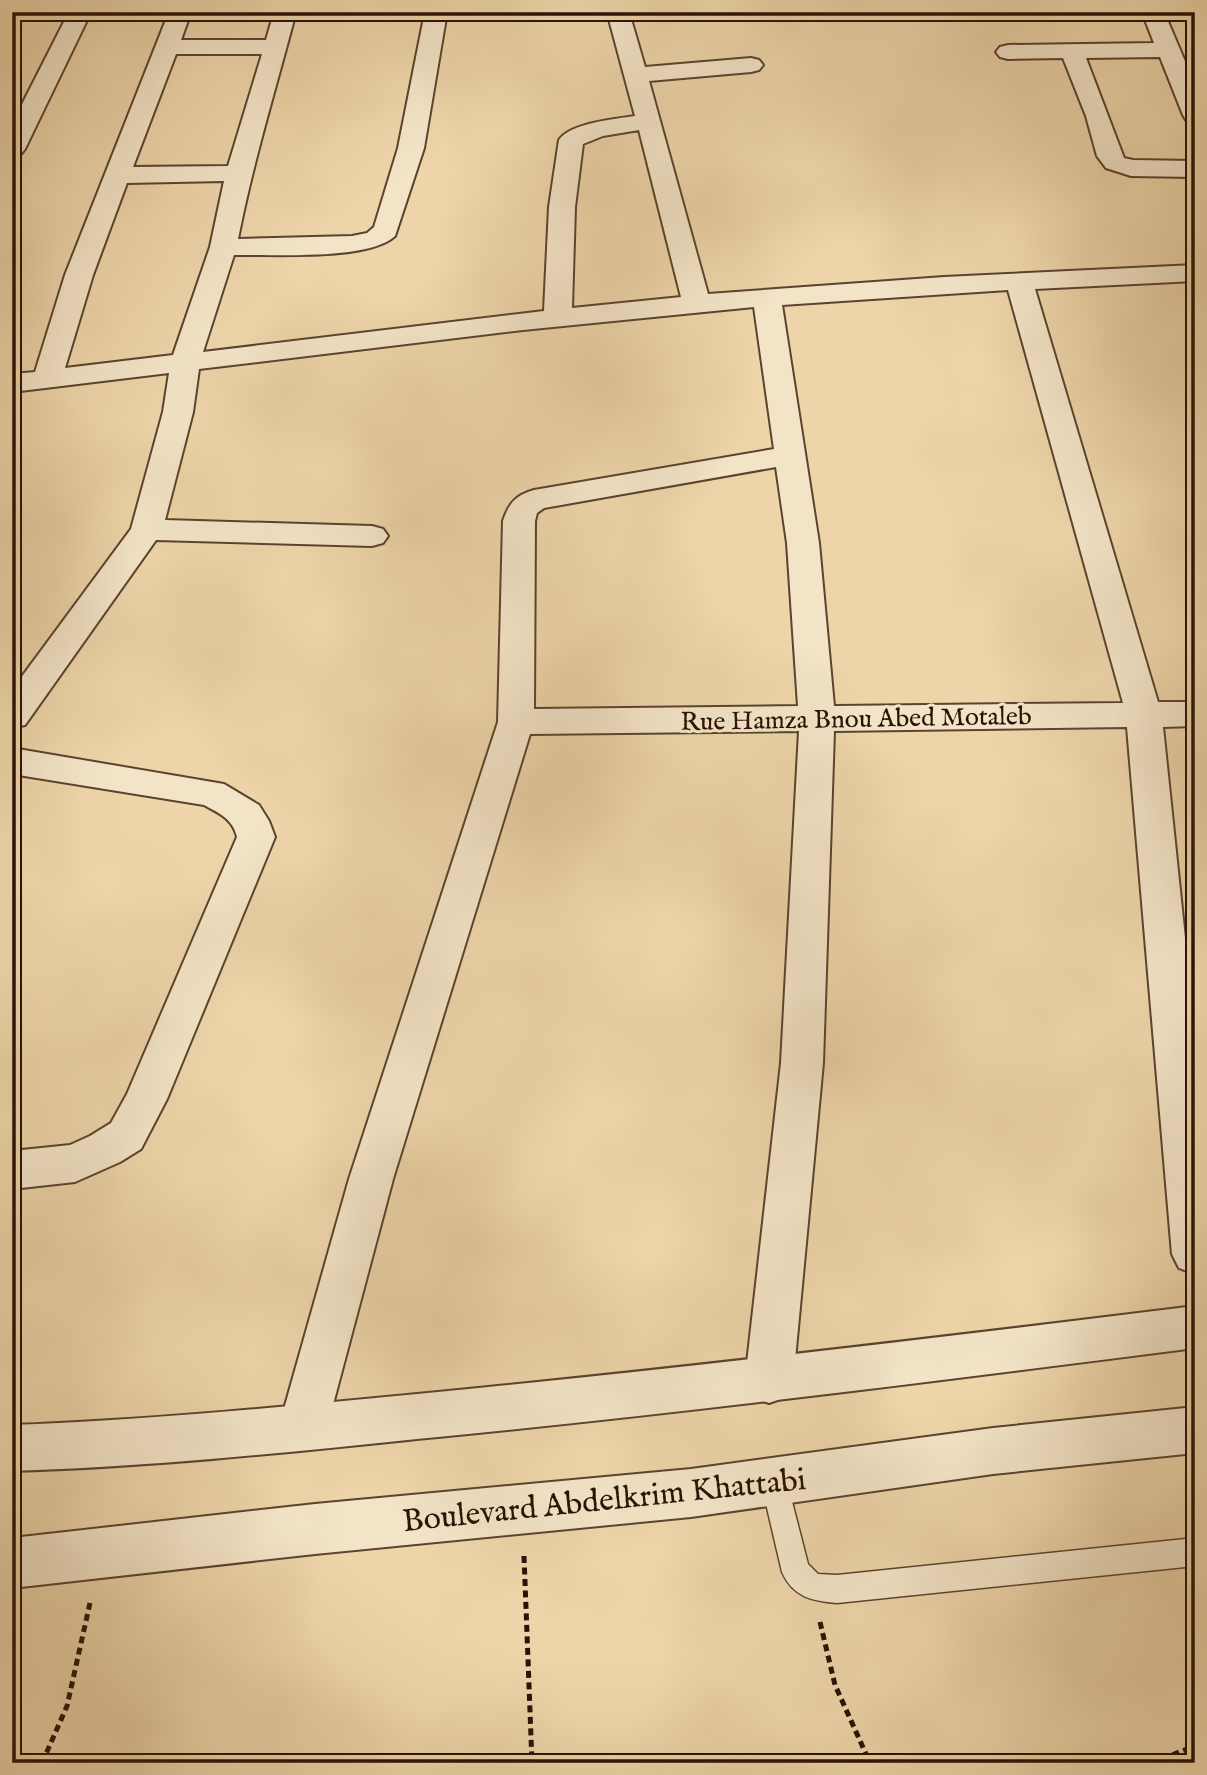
<svg xmlns="http://www.w3.org/2000/svg" width="1207" height="1775" font-family="'IM FELL English',serif">
<rect width="100%" height="100%" fill="#edd5a9"/>
<filter id="stains"><feTurbulence type="fractalNoise" baseFrequency=".00286" numOctaves="4"/><feColorMatrix values="0 0 0 0 .2 0 0 0 0 .09 0 0 0 0 .02 0 0 0 .5 -.17"/></filter>
<radialGradient id="worn" r=".72"><stop offset=".6" stop-color="#630" stop-opacity="0"/><stop offset="1" stop-color="#630" stop-opacity=".3"/></radialGradient>
<g fill="none" stroke-linecap="round" stroke-linejoin="round">
<defs>
<path id="service" d="M774 1469 784 1473 787 1482 808 1564 818 1574 837 1575 1195 1538V1566L837 1603C812 1601 793 1597 782 1572L761 1482 764 1473Z"/>
<g id="minor">
<path d="M69 12H91L25 149 21 154 12 156V124Z"/>
<path d="M169 12H191L181 40H266L274 12H296C276 88 253 162 238 239L352 236 367 233 374 227 398 148 425 12H447L424 148 395 236C368 261 273 254 234 255L203 352 544 311 549 207 559 140C570 123 615 119 635 116L607 12H629L645 67 751 58 759 60 763 65 759 70 751 72 649 81 708 294 944 277 1195 265V281L1035 289 1158 702H1195V726L1163 727 1195 1034V1274L1179 1268 1172 1254 1127 727 834 731 823 1063 793 1381 786 1397 769 1403 752 1397 745 1381 781 1063 799 731 530 734 393 1179 327 1427 320 1443 303 1450 286 1443 279 1427 349 1179 498 722 503 521C509 503 516 495 534 490L774 449 754 307 523 330 199 369 193 412 165 520 372 526 383 529 388 536 383 543 372 546 156 540 25 725 12 728V690L131 529 163 412 169 373 12 392V374L35 372 65 275ZM176 54H262L228 166 133 167ZM639 130 681 297 572 308 575 207 583 144 603 136ZM224 181 210 247 173 355 65 368 93 275 127 183ZM1008 290 1123 703 834 706 819 543 782 305ZM776 467 787 543 798 706 534 709 535 521 537 513 544 508Z"/>
<path d="M1142 12H1164L1195 85V122L1186 120 1183 115 1160 57 1086 58 1124 158 1133 160 1195 161V177L1131 176 1106 168 1097 156 1086 116 1063 58 1008 59 1000 57 996 52 1000 47 1008 45 1154 43Z"/>
<path d="M12 748 224 784 259 805 269 821 275 837 167 1099 141 1149 120 1162 75 1182 12 1189V1151L70 1145 90 1136 111 1123 127 1094 237 837C233 819 219 813 204 805L12 774Z"/>
</g>
<g id="tertiary">
<path d="M1195 1306V1348C936 1381 677 1414 417 1439 282 1453 148 1467 12 1471V1425C148 1420 282 1407 417 1394 677 1369 936 1338 1195 1306Z"/>
<path d="M1195 1407V1453L993 1474 691 1517 315 1554 12 1588V1538L315 1504 691 1469 993 1428Z"/>
</g>
</defs>
<!-- service casing -->
<use href="#service" stroke="#5b432f" stroke-width="3"/>
<!-- minor casing -->
<use href="#minor" stroke="#5b432f" stroke-width="4"/>
<!-- tertiary casing -->
<use href="#tertiary" stroke="#5b432f" stroke-width="4"/>
<!-- path -->
<g stroke="#2a1206" stroke-width="5" stroke-dasharray="7 4.5" stroke-linecap="butt">
<path d="M524 1556 532 1763"/>
<path d="M820 1622 835 1685 870 1763"/>
<path d="M12 1757 48 1763"/>
<path d="M42 1763 67 1706 90 1603"/>
<path d="M1151 1763 1195 1746"/>
</g>
<!-- service -->
<use href="#service" fill="#f3e4c7" fill-rule="evenodd"/>
<!-- minor -->
<use href="#minor" fill="#f3e4c7" fill-rule="evenodd"/>
<!-- tertiary -->
<use href="#tertiary" fill="#f3e4c7" fill-rule="evenodd"/>
</g>
<g text-anchor="middle" stroke-width="6" stroke-linejoin="round" paint-order="stroke">
<!-- street labels -->
<g font-size="26" fill="#2a1206" stroke="#f3e4c7">
<text transform="translate(856 718) rotate(-1)" y="9">Rue Hamza Bnou Abed Motaleb</text>
</g>
<!-- near-street labels -->
<g font-size="32" fill="#2a1206" stroke="#f3e4c7">
<text transform="translate(604 1499) rotate(-6)" y="11">Boulevard Abdelkrim Khattabi</text>
</g>
</g>
<!-- margin -->
<rect width="1207" height="1775" fill="none" stroke="#edd5a9" stroke-width="42"/>
<rect x="14" y="14" width="1179" height="1747" fill="none" stroke="#2a1206" stroke-width="3.5"/>
<rect x="21" y="21" width="1165" height="1733" fill="none" stroke="#2a1206" stroke-width="2"/>
<rect width="100%" height="100%" filter="url(#stains)"/>
<rect width="100%" height="100%" fill="url(#worn)"/>
</svg>
